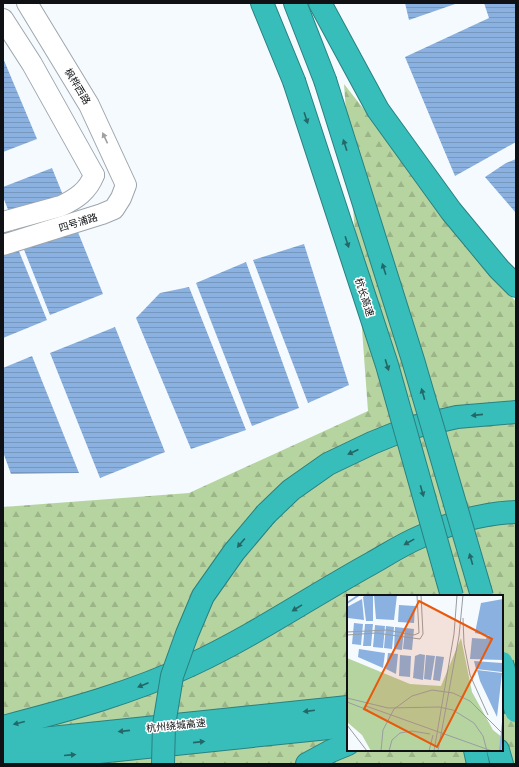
<svg xmlns="http://www.w3.org/2000/svg" width="519" height="767" font-family="Figtree,'Noto Sans SC',sans-serif">
<defs>
<pattern id="forest-firs" width="22" height="20" patternUnits="userSpaceOnUse"><rect width="22" height="20" fill="#b6d49f"/><path d="M5 1l3.5 6h-7zM16 11l3.5 6h-7z" fill="#9bb588"/></pattern>
<pattern id="water-rules" width="6" height="5" patternUnits="userSpaceOnUse"><rect width="6" height="5" fill="#8ab1df"/><path d="M0 2.5h6" fill="none" stroke="#7697be"/></pattern>
</defs>
<rect width="100%" height="100%" fill="#f5faff"/>
<!-- forest -->
<path fill="url(#forest-firs)" fill-rule="evenodd" d="M344 84 516 302V764H3V507L189 493 368 411ZM348 596H502V750H348Z"/>
<!-- water -->
<g fill="url(#water-rules)">
<path d="M405 3H458L409 20Z"/>
<path d="M484 3H516V142L455 176 405 57 489 18Z"/>
<path d="M3 58 37 139 3 152Z"/>
<path d="M516 159V213L485 177 506 163Z"/>
<path d="M52 168 103 294 50 315 3 197V187Z"/>
<path d="M3 212 47 320 3 338Z"/>
<path d="M304 244 349 385 308 403 253 260Z"/>
<path d="M246 262 299 408 252 426 196 283Z"/>
<path d="M189 287 246 430 191 449 136 318 160 293Z"/>
<path d="M115 327 165 452 100 478 50 353Z"/>
<path d="M32 356 79 473 11 474 3 452V368Z"/>
</g>
<g fill="none" stroke-linecap="round" stroke-linejoin="round">
<defs>
<g id="secondary">
<path d="M3 19 32 64 94 175"/>
<path d="M3 222 61 206C76 199 88 191 94 175"/>
<path d="M3 245 102 214 114 209 121 198 126 185 89 105 27 3"/>
</g>
<g id="motorway">
<path d="M262 3 294 81"/>
<path d="M295 3 325 80"/>
<path d="M320 3 378 110 451 211 499 269 516 286"/>
<path d="M266 514 291 490 328 464 372 443 409 428 457 417 516 412"/>
<path d="M3 727C68 710 132 693 193 664 255 635 312 596 372 563 388 554 403 544 420 537 450 523 483 513 516 512"/>
<path d="M3 743 348 707"/>
<path d="M475 750 478 764"/>
<path d="M498 750 502 764"/>
<path d="M3 762 348 726"/>
<path d="M307 764 331 751 348 744"/>
</g>
</defs>
<!-- secondary casing -->
<use href="#secondary" stroke="#9ea6ad" stroke-width="22"/>
<!-- motorway casing -->
<use href="#motorway" stroke="#298180" stroke-width="24"/>
<!-- secondary -->
<use href="#secondary" stroke="#fff" stroke-width="20"/>
<!-- motorway -->
<use href="#motorway" stroke="#37beba" stroke-width="22"/>
<defs>
<g id="motorway-bridge">
<path d="M325 80 413 360 482 596"/>
<path d="M294 81 387 365 452 596"/>
<path d="M502 663 516 711"/>
<path d="M163 764 164 725 172 676 187 634 203 596 234 552 266 514"/>
</g>
</defs>
<!-- motorway-bridge casing -->
<use href="#motorway-bridge" stroke="#298180" stroke-width="24" stroke-linecap="butt"/>
<!-- motorway-bridge -->
<use href="#motorway-bridge" stroke="#37beba" stroke-width="22"/>
</g>
<!-- one-way arrows -->
<defs><path id="oneway-solid" d="M-6-.8H1V-3.2L6.5 0L1 3.2V.8H-6Z"/></defs>
<g fill="#236867">
<use href="#oneway-solid" transform="translate(306 118) rotate(72)"/>
<use href="#oneway-solid" transform="translate(345 145) rotate(-108)"/>
<use href="#oneway-solid" transform="translate(347 242) rotate(72)"/>
<use href="#oneway-solid" transform="translate(384 269) rotate(-108)"/>
<use href="#oneway-solid" transform="translate(387 365) rotate(73)"/>
<use href="#oneway-solid" transform="translate(423 394) rotate(-106)"/>
<use href="#oneway-solid" transform="translate(477 415) rotate(174)"/>
<use href="#oneway-solid" transform="translate(353 452) rotate(155)"/>
<use href="#oneway-solid" transform="translate(422 491) rotate(74)"/>
<use href="#oneway-solid" transform="translate(409 542) rotate(151)"/>
<use href="#oneway-solid" transform="translate(241 543) rotate(130)"/>
<use href="#oneway-solid" transform="translate(471 559) rotate(-106)"/>
<use href="#oneway-solid" transform="translate(297 608) rotate(148)"/>
<use href="#oneway-solid" transform="translate(143 685) rotate(157)"/>
<use href="#oneway-solid" transform="translate(309 711) rotate(173)"/>
<use href="#oneway-solid" transform="translate(19 723) rotate(166)"/>
<use href="#oneway-solid" transform="translate(124 731) rotate(174)"/>
<use href="#oneway-solid" transform="translate(199 742) rotate(-6)"/>
<use href="#oneway-solid" transform="translate(70 755) rotate(-5)"/>
</g>
<use fill="#9fa0a1" href="#oneway-solid" transform="translate(105 138) rotate(-115)"/>
<g text-anchor="middle" stroke-width="3" stroke-linejoin="round" paint-order="stroke">
<!-- street labels -->
<g font-size="10" fill="#0f1114" stroke="#fff">
<text transform="translate(78 86) rotate(59)" y="4">枫桦西路</text>
<text transform="translate(78 222) rotate(-17)" y="4">四号浦路</text>
<text transform="translate(365 297) rotate(72)" y="4">杭长高速</text>
<text transform="translate(176 725) rotate(-6)" y="4">杭州绕城高速</text>
</g>
</g>
<!-- overview -->
<g transform="translate(347 595)">
<rect width="156" height="156" fill="#f5faff"/>
<path d="M114 43 125 97 146 135 156 143V156H24L15 140 0 127V63L63 89 94 91Z" fill="#b6d49f"/>
<path d="M19 0H26V26H19L16 2ZM27 0H50L47 25 29 24ZM15 4 17 25 1 23 0 12ZM156 4V65L123 64 125 43 139 44 140 41H143L128 38 134 8ZM52 10 68 11 67 28 51 27ZM7 28 16 29 14 50 5 49ZM18 29H26L24 51H16ZM28 30 38 31 36 53 26 52ZM39 31 47 32 45 54 37 53ZM48 32 57 33 55 55 47 54ZM58 33 67 34 65 55 56 54ZM12 54 38 58 36 73 11 62ZM41 58 51 59 49 79 39 74ZM73 59 78 60 76 85 66 83 68 61ZM53 60 64 61 63 82 52 81ZM79 60 88 61 84 85 77 84ZM89 61 97 62 93 86 86 85ZM127 66 155 68V77L129 74ZM130 75 155 78 150 122 133 86Z" fill="#8ab1df"/>
<path fill="none" stroke="#8ab1df" stroke-width="2" d="M0 8 12 0M153 156 156 127"/>
<path fill="none" stroke="#999da1" stroke-width="1" d="M70 0 72 38M74 0 76 39M116 23 117 49 123 80 141 120M0 37 40 35 67 40 72 38M0 40 29 38 73 44 76 39M0 103 41 113 92 112 106 115 127 128 136 141 140 156M0 107 21 115M19 111 145 156M0 130 20 156M34 156 36 135 47 114 65 101 85 95 106 98 123 106 156 139M42 156 45 145 53 138 65 136 83 139M82 156 86 140M87 156 107 39 110 0M91 156 112 41 116 0"/>
<path fill="#e8590c" fill-opacity="0.15" stroke="#e8590c" stroke-width="2" d="M72 6 145 44 90 152 17 114Z"/>
<rect width="156" height="156" fill="none" stroke="#0f1114" stroke-width="2"/>
</g>
<!-- border -->
<rect width="519" height="767" fill="none" stroke="#0f1114" stroke-width="8"/>
</svg>
